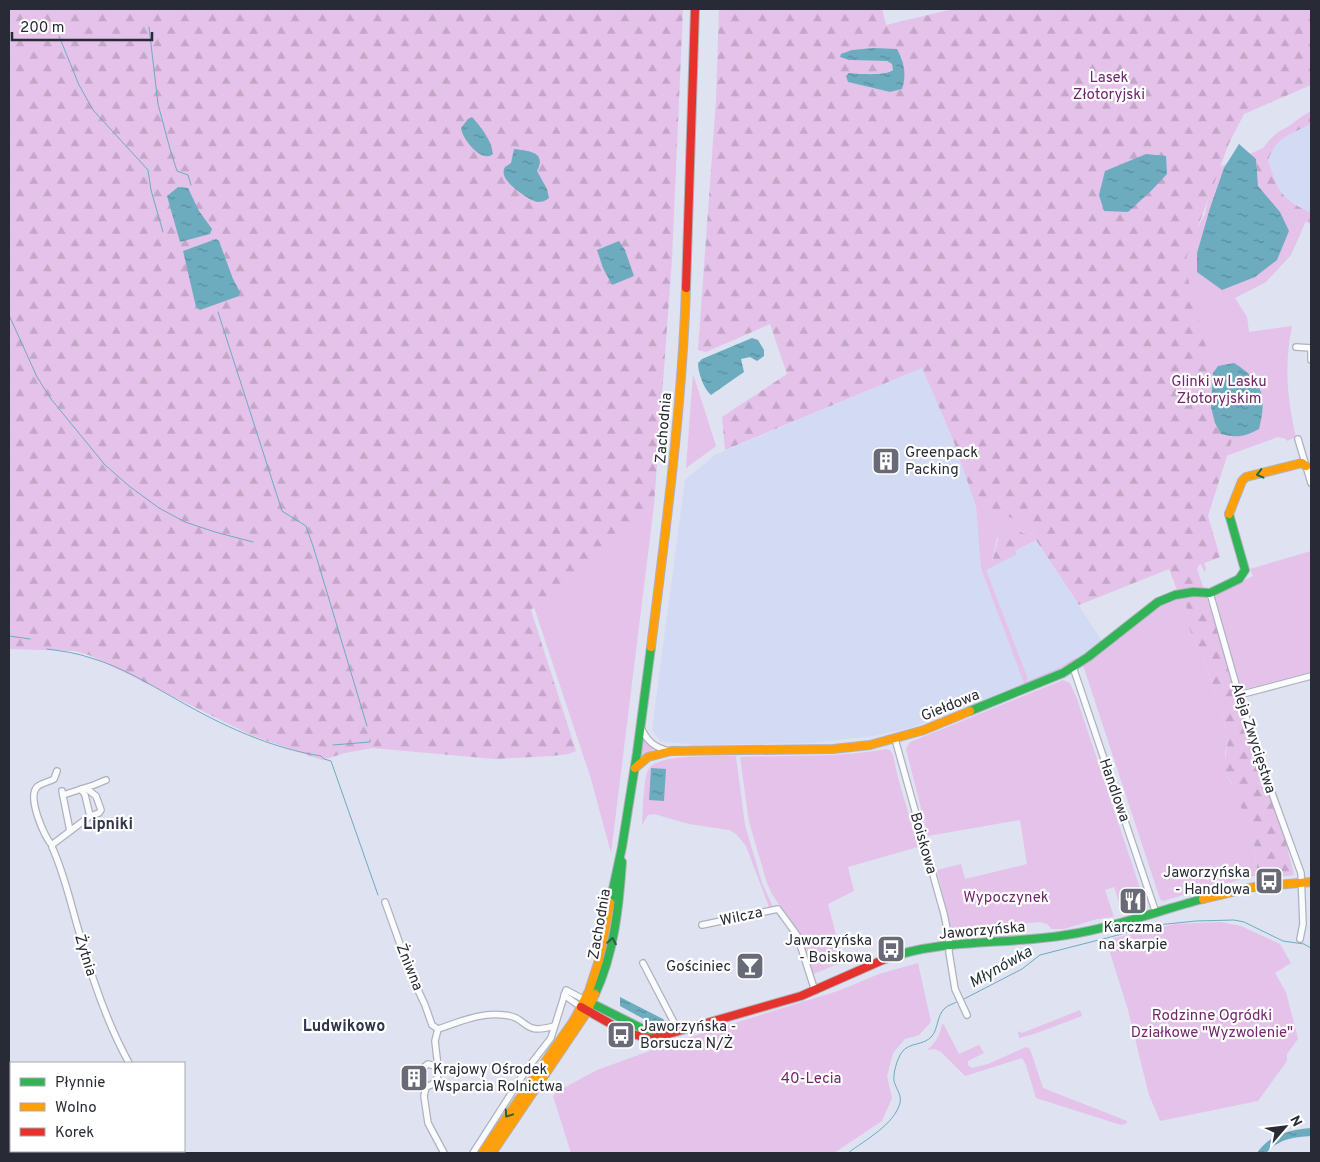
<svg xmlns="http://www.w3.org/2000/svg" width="1320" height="1162" font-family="Overpass,sans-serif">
<defs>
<pattern id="forest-firs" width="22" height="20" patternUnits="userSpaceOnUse" patternTransform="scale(1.25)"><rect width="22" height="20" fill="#e5c2e9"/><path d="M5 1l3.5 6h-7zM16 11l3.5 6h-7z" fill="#c4a7c8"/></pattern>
<pattern id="water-ripples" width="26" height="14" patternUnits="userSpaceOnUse" patternTransform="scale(1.25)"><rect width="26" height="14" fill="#6dacbf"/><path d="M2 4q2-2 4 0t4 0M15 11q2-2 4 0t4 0" fill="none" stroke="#5a8c9c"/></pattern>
</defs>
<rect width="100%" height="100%" fill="#dee2f1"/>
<!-- built -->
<g fill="#d3daf4">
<path d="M1311 124V213L1286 199 1277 188 1268 160 1273 148 1280 139Z"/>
<path d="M922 368 952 437 976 505 982 570V568L1036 540 1102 641 1068 664 1046 675 910 728 874 736 809 743 696 745 660 741 652 730 685 480 715 455Z"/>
</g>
<!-- green -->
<g fill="#e5c2e9">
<path d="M1268 146 1261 176 1273 196 1309 214 1291 255 1266 282 1235 298 1247 317 1249 332 1292 326C1284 364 1287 400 1296 437L1287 441 1286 439 1278 437 1223 457 1196 537 1206 569 1204 572 1190 534 1137 278 1194 234 1205 214 1209 195 1203 174Z"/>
<path d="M693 374 716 446 686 468Z"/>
<path d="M654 505 611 853 591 779 534 607Z"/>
<path d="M976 505 1005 515 1035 530 1034 534C1028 536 1022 532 1017 528L997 538 992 562 1015 551 1017 554 986 570 1028 679 1025 681H1028L1058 668 1073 659 1079 658 1056 670 1015 688 1024 683 981 568Z"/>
<path d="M1311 551V672L1241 690 1215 596 1222 590 1253 576 1250 569Z"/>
<path d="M1183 597 1189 615V628L1202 656 1220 705 1228 738 1225 754 1229 780 1235 789 1253 842 1258 875 1197 891 1163 901 1160 899 1083 665 1163 603 1174 598Z"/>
<path d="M1063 680 1070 683 1077 699 1141 891 1142 905 1140 907 1136 892 1125 895 1128 913 1123 914 1114 887 1105 890 1114 917 1097 919 1064 929H1052L1047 924 1040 922 951 929 937 870 961 864 965 879 1027 864 1020 820 928 836 906 749 910 742Z"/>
<path d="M643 736 646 742 653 747 652 754 639 762Z"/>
<path d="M886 749 890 750 893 755 898 778 918 847 848 867 854 891 828 904 843 962 813 974 798 933 772 894 767 883 749 822 740 757C789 755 838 758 886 749Z"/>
<path d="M711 756H736L745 825 762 883 773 907H769L746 846 736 834 729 830 689 824 654 814 648 815 642 825C643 814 643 774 650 767 661 756 696 757 711 756Z"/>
<path d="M1221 922 1241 926 1280 944 1291 963 1275 973 1286 992 1298 1039 1287 1054V1061L1258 1101 1160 1121 1149 1095 1128 1010 1106 940 1175 924Z"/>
<path d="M918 963 931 1022 919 1035 905 1039 893 1053 887 1076 892 1098 882 1121 834 1153H571L553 1096 558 1091 597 1070 680 1040 838 991 879 974Z"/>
<path d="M1080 1010 1082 1016 1037 1033 1019 1038 1018 1031 1022 1033Z"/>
<path d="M942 1024 944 1025 959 1054 979 1045 984 1053 968 1061V1065L972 1068 988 1064 1026 1047 1030 1049 1043 1088 1127 1121V1123L1121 1125 1036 1098 1026 1065 1022 1058 965 1076 941 1052 935 1049 927 1050C936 1043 940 1035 942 1024Z"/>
</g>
<!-- forest -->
<g fill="url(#forest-firs)" fill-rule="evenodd">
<path d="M9 9H683L672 259 654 505 531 610 576 751 568 754 552 756 495 759 372 748 345 753 322 760 253 736 89 655 75 651 9 649Z"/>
<path d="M719 9H882L886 25 953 9H1311V85L1244 114 1229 143 1184 264 1213 373 1211 407 1221 434 1233 437 1208 516 1220 557 1199 565 1197 569 1218 631 1236 697 1283 831 1294 875 1279 877 1258 875 1253 842 1235 790 1224 769 1228 738 1220 705 1202 656 1189 628V615L1183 597 1177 590 1169 569 1079 605 1036 540 992 563 999 535 1017 528 1023 533 1033 535 1035 530 1005 515 976 506 952 437 922 368 725 450 722 417 787 374 770 324 706 352 698 350 716 100ZM902 57V89L890 92 848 82 849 73C859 74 886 76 893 70L892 64 887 61 849 60Z"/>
<path d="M1311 111V124C1290 135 1277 136 1268 160 1278 192 1280 198 1311 213V224C1302 220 1287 217 1279 211 1252 187 1246 159 1276 134 1280 130 1285 129 1289 126 1297 120 1303 115 1311 111Z"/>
</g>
<!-- water -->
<g fill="url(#water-ripples)">
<path d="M874 48 897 49C904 61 907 76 902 89L890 92 848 82 846 76 849 73C859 74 886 76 893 70L892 64 887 61 849 60 840 57 841 54 852 50Z"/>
<path d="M472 117C482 128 491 140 493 154 482 164 462 139 461 128L468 119Z"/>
<path d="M1239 144 1256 159 1258 186 1280 212 1289 231 1277 260 1255 277 1222 290 1197 272V253L1210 208 1224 168Z"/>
<path d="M514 149C529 151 547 152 537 171L547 189 549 198C545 201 542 202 538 202 529 201 506 184 504 175 503 173 504 168 505 167L511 163Z"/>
<path d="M1146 154 1166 156 1167 174 1151 191 1128 212 1104 211 1099 195 1105 171Z"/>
<path d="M178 187 188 188 199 211 212 229 210 234 180 242 167 196Z"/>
<path d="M216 239 219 241 233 279 240 292 239 296 200 310 196 307 183 251Z"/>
<path d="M619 241 625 250 634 276 612 285 603 268 597 250Z"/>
<path d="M752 338 758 340 764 350V356L757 361 750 357 741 359 744 372 711 395C704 389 698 373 698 363L702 359Z"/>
<path d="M1234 363C1263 381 1267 397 1259 429 1244 437 1238 438 1221 434L1215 423 1211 407 1213 373 1218 366Z"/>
<path d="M651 768 666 769 664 801 649 800Z"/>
<path d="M620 997 663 1019 666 1023H651L620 1006Z"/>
<path d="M1311 1128V1136C1293 1137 1279 1139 1266 1153H1257C1270 1134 1290 1130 1311 1128Z"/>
</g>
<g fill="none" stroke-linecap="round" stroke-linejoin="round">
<!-- stream -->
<g stroke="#6dacbf" stroke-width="1">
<path d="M149 27 158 104 170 149 177 171 188 175 191 185"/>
<path d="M59 36 79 85 93 110 148 170 151 190 163 232"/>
<path d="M218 312 282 511 306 526 314 549 367 726"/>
<path d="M9 315 37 377 51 399 105 465 129 486 159 508 185 522 215 532 253 542"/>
<path d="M9 636 30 639"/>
<path d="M47 649C62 651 77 653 91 658 122 667 149 684 176 699 221 725 270 748 321 756L324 759 331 761 378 895"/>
<path d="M333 745 370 742V740"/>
<path d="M962 1000 1022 969 1040 955 1157 925 1196 921 1234 920 1244 922 1283 941 1304 944 1311 948"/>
<path d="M848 1153C865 1140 894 1125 900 1103 902 1095 896 1089 894 1081 893 1073 897 1059 902 1052 909 1042 924 1046 932 1036 938 1029 937 1015 945 1008 948 1005 954 1004 958 1001"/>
</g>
<!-- river -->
<path stroke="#6dacbf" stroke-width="9" d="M9 1143 11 1142"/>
<defs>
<g id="street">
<path d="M1296 347 1311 348"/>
<path d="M1311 348V360"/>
<path d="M1298 439 1311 483"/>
<path d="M1210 593 1239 695 1261 763 1301 873 1303 924 1300 939"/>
<path d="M1073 667 1156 913"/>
<path d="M1239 695 1311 676"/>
<path d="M641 728C648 742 654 747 669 751"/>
<path d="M895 739 944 914 949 938V952L955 989 967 1015"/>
<path d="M86 788 96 796 101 810 99 813 90 816"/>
<path d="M81 789 85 795 90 816 53 844 52 847C65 875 71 906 80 935 92 979 107 1023 129 1063"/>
<path d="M62 791 70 831"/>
<path d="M63 795 94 785 106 780"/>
<path d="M52 845C44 837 27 797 37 787 41 783 49 782 54 779L57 771"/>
<path d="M385 902 411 975 425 1005 432 1025 438 1029"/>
<path d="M702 925 778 909 797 935 815 991"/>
<path d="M643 963 679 1032"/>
<path d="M564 995 581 1007"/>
<path d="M438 1029C460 1022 480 1012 504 1015 529 1017 521 1036 554 1026"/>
<path d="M438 1067 435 1041 438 1029"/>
<path d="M426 1087 431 1085 437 1080 438 1067 428 1064 424 1067 423 1078 426 1087 424 1096 428 1123 444 1153"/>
<path d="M178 1151 179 1153"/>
<path d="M473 1153 527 1069 551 1038 566 990 585 1000"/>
</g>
<g id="fast">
<path d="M970 711 1063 673 1088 657 1158 602 1175 595 1193 592 1210 593 1239 579 1245 570 1229 514"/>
<path d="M610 903 622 847 637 753 651 647"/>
<path d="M885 959C942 938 1007 945 1066 935 1113 928 1157 911 1203 899"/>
<path d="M595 994C614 954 619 906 622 862"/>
<path d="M589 1002 647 1031 662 1036"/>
</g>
<g id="slow">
<path d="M1229 514 1242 481 1246 477 1302 463 1306 466"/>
<path d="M651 647C666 528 682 408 686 288"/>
<path d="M635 768 648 757 671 751 833 749 870 745 924 730 970 711"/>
<path d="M1203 899 1254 887 1311 882"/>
<path d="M482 1153 574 1020 589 991 599 960 610 903"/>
<path d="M492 1153 587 1012 595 994"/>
</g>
<g id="jam">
<path d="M686 288 695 9"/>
<path d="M581 1007 625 1032 651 1039 801 996 885 959"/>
</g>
</defs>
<!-- street casing -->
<use href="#street" stroke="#afb2be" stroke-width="8"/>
<!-- fast casing -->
<use href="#fast" stroke="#afb2be" stroke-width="10"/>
<!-- slow casing -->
<use href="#slow" stroke="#afb2be" stroke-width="10"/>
<!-- jam casing -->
<use href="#jam" stroke="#afb2be" stroke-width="10"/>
<!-- street -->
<use href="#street" stroke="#fafbfd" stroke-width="5.5"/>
<!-- fast -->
<use href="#fast" stroke="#30b455" stroke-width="8"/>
<!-- slow -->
<use href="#slow" stroke="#ff9f0a" stroke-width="8"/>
<!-- jam -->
<use href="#jam" stroke="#e5322d" stroke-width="8"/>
</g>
<!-- one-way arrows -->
<defs><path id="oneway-chevron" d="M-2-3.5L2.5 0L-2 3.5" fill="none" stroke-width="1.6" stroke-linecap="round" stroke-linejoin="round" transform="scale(1.25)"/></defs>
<g stroke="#2b6242">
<use href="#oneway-chevron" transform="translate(1260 474) rotate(166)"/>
<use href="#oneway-chevron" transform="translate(612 941) rotate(-81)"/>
<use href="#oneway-chevron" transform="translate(508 1114) rotate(124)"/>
</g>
<!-- icons -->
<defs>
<symbol id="building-square" viewBox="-11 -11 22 22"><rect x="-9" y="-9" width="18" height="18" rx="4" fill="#686b77" stroke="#fff"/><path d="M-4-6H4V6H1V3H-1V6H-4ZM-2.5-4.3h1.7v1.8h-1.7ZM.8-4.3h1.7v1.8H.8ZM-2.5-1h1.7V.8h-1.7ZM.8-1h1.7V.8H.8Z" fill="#fff"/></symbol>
<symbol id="bus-square" viewBox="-11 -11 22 22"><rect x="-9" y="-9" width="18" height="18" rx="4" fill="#686b77" stroke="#fff"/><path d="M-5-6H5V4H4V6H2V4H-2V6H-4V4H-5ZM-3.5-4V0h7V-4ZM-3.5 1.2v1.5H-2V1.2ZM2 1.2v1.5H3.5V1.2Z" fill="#fff"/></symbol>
<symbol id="restaurant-square" viewBox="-11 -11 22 22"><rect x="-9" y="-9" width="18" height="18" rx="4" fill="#686b77" stroke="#fff"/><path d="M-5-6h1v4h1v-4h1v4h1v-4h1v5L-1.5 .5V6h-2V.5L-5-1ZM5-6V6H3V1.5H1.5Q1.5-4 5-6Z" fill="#fff"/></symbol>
<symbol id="bar-square" viewBox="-11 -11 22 22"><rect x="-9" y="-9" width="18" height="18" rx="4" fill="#686b77" stroke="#fff"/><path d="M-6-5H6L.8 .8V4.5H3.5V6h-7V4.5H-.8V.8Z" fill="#fff"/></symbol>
</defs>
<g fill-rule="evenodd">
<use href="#building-square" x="870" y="445" width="32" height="32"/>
<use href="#bus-square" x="1253" y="865" width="32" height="32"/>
<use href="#restaurant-square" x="1117" y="885" width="32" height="32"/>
<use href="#bus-square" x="875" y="933" width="32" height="32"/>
<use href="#bar-square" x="734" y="950" width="32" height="32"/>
<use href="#bus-square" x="605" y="1019" width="32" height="32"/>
<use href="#building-square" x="398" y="1062" width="32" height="32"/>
</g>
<g text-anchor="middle" stroke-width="4.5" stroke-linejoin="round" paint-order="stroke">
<!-- park labels -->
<g font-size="15" fill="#73256e" stroke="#fff">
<text x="1109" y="82">Lasek<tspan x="1109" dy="17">Złotoryjski</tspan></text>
<text x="1219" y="386">Glinki w Lasku<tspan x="1219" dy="17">Złotoryjskim</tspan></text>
<text x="1006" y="902">Wypoczynek</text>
<text x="1212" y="1020">Rodzinne Ogródki<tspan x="1212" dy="17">Działkowe "Wyzwolenie"</tspan></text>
<text x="811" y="1083">40-Lecia</text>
</g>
<!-- street labels -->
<g font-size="15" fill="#282b35" stroke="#fff">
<text transform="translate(663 428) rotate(-85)" y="5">Zachodnia</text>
<text transform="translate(950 705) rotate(-22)" y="5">Giełdowa</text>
<text transform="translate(1254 738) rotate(72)" y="5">Aleja Zwycięstwa</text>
<text transform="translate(1115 790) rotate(71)" y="5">Handlowa</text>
<text transform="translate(924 843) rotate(74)" y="5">Boiskowa</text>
<text transform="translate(741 916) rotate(-12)" y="5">Wilcza</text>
<text transform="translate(599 924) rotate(-80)" y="5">Zachodnia</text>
<text transform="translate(982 930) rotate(-5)" y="5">Jaworzyńska</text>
<text transform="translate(86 955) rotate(73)" y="5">Żytnia</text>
<text transform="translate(410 967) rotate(68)" y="5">Żniwna</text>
</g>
<!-- poi labels -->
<g font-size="15" fill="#282b35" stroke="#fff" text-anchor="start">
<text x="905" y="457">Greenpack<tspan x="905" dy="17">Packing</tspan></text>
<text x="1250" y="877" text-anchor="end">Jaworzyńska<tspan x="1250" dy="17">- Handlowa</tspan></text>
<text x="1133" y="932" text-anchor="middle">Karczma<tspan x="1133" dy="17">na skarpie</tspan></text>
<text x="872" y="945" text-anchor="end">Jaworzyńska<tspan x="872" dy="17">- Boiskowa</tspan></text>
<text x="731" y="971" text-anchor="end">Gościniec</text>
<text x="640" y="1031">Jaworzyńska -<tspan x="640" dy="17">Borsucza N/Ż</tspan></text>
<text x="433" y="1074">Krajowy Ośrodek<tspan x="433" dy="17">Wsparcia Rolnictwa</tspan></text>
</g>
<!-- neighbourhood labels -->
<g font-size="16" font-weight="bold" fill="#31364c" stroke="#fff">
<text x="108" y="829">Lipniki</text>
<text x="344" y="1031">Ludwikowo</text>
</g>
<!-- water labels -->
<g font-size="16" font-style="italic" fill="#1d3137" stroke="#fff">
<text transform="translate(1000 966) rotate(-29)" y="6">Młynówka</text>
</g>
</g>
<!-- border -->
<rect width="1320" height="1162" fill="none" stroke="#282b35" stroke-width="20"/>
<!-- legend -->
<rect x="10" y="1062" width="175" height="90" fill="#ffffff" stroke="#a9aaae"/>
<rect x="20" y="1078" width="25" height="8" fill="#30b455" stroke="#a9aaae"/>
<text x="55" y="1087" font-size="15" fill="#282b35">Płynnie</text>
<rect x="20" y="1103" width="25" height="8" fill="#ff9f0a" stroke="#a9aaae"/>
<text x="55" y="1112" font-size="15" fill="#282b35">Wolno</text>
<rect x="20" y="1128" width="25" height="8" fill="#e5322d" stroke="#a9aaae"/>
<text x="55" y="1137" font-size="15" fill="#282b35">Korek</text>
<!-- north arrow -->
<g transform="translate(1285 1127) rotate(62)" stroke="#ffffff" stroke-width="4" paint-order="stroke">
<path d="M0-4L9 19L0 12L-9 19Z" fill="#282b35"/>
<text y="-8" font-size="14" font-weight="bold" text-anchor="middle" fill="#282b35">N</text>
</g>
<!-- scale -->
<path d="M12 32v8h140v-8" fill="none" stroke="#282b35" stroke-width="2.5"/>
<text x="20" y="32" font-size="15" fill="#282b35" stroke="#ffffff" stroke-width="4" paint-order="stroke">200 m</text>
</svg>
